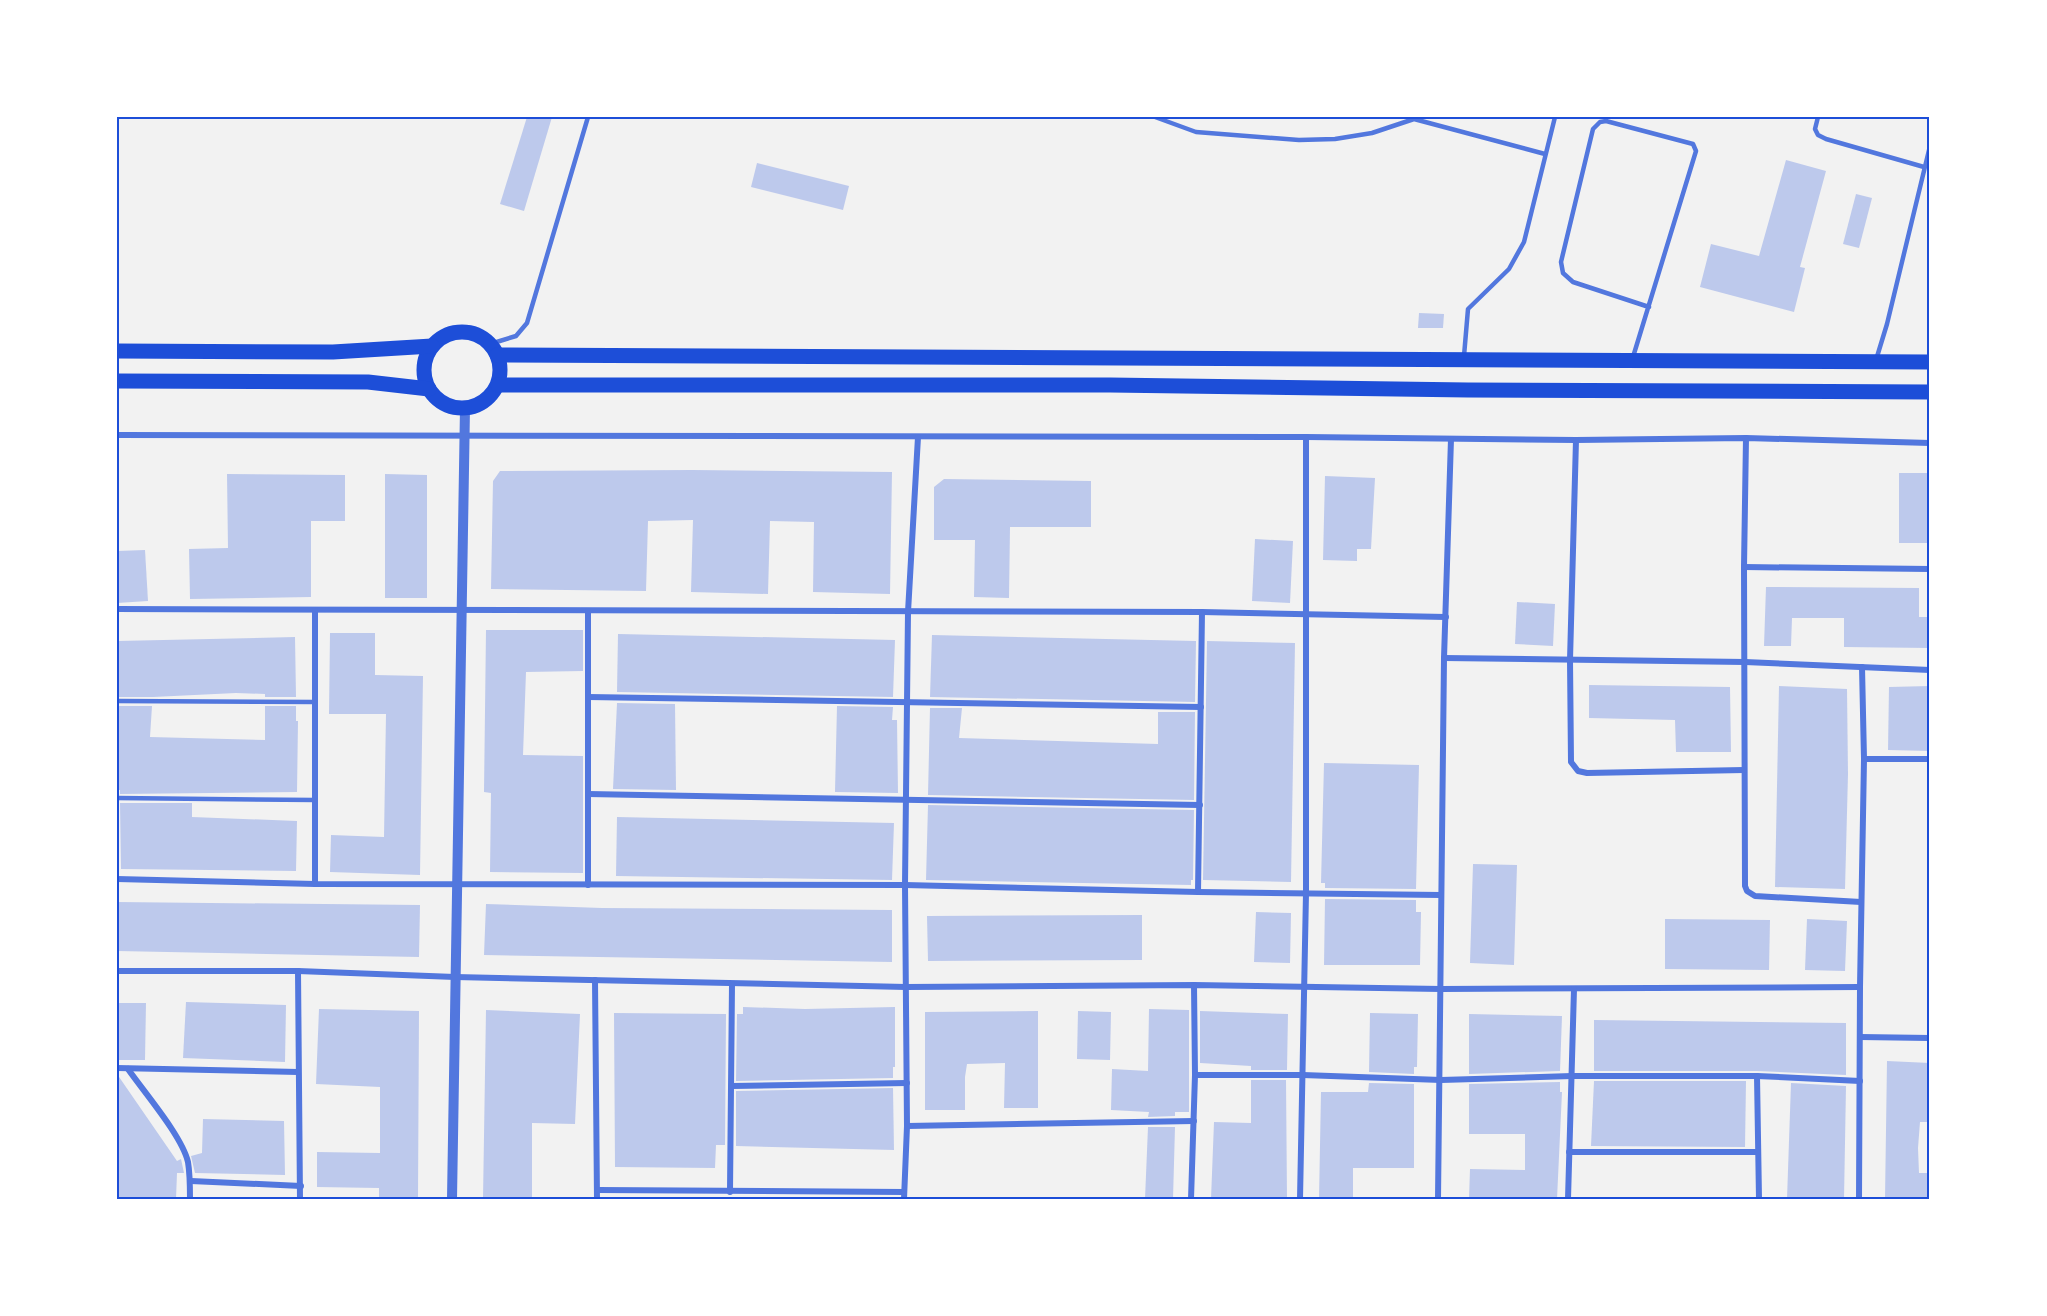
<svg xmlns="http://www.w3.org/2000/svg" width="2047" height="1316" font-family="Jost,sans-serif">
<rect width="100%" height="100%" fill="#f2f2f2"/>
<!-- building -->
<g fill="#bdc9ec">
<path d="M527 117H552L524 211 500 204Z"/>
<path d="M1786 160 1826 171 1800 267 1805 268 1794 312 1700 287 1711 244 1759 256Z"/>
<path d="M757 163 849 186 843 210 751 187Z"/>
<path d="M1856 194 1872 198 1859 248 1843 244Z"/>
<path d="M1419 313 1444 314 1443 328H1418Z"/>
<path d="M692 470 892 472 890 594 813 592 814 522 770 521 768 594 691 592 693 520 648 521 646 591 491 589 493 481 500 471Z"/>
<rect x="1899" y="473" width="31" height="70"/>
<path d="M227 474 345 475V521H311V597L190 599 189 549 228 548Z"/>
<path d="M385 474 427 475V598H385Z"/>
<path d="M1325 476 1375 478 1371 549H1357V561L1323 560Z"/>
<path d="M944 479 1091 481V527H1010L1009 598 974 597 975 540H934V487Z"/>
<path d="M1255 539 1293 541 1290 603 1252 601Z"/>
<path d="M145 550 148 601 117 603V551Z"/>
<path d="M1766 587 1919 588V617H1930V648L1844 647V618H1792L1791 646H1764Z"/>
<path d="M1517 602 1555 604 1553 646 1515 644Z"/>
<path d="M486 630H583V671L526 672 523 755 583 756V873L490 872 491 793 484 792Z"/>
<path d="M330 633H375V675L423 676 420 875 330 872 331 835 384 837 386 714H329Z"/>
<path d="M618 634 895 640 893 697 617 692Z"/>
<path d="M932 635 1196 641 1195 702 930 697Z"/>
<path d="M295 637 296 697H265V694L236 693 153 697H118L117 694V641Z"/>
<path d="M1207 641 1295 643 1291 882 1203 880Z"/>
<path d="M1589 685 1730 687 1731 752H1676L1675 720 1589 718Z"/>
<path d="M1779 686 1847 689 1848 774 1845 889 1775 887Z"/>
<path d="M1930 686V751L1888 750 1889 687Z"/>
<path d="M617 703 675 704 676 790 613 789Z"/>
<path d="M118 706H152L150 737 265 740V706H296V721H298L297 792 120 794V790H117Z"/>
<path d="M837 706 893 707 892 720H897L898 793 835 792Z"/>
<path d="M930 708H962L959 738 1158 744V712H1195L1194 800 928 795Z"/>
<path d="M1324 763 1419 765 1416 889 1325 888V883H1321Z"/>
<path d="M120 803H192V817L297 821 296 871 121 869Z"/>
<path d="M928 805 1194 810 1193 880H1191V885L926 880Z"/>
<path d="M617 817 894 823 892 880 616 876Z"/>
<path d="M1473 864 1517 865 1514 965 1470 963Z"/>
<path d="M1325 899 1416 900V912H1421L1420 965H1324Z"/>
<path d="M117 902 420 905 419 957 117 951Z"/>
<path d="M486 904 602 908 892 910V962L484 955Z"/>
<path d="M1256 912 1291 913 1290 963 1254 962Z"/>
<path d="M1142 915V960L928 961 927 916Z"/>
<path d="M1665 919 1770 920 1769 970 1665 969Z"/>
<path d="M1807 919 1847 921 1845 971 1805 970Z"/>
<path d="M186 1002 286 1005 285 1062 183 1058Z"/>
<path d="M117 1003H146L145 1060H117Z"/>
<path d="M743 1007 805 1009 895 1007V1067H893V1078L736 1081 737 1014H743Z"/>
<path d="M319 1009 419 1011 418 1199H379V1188L317 1187V1152L380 1153V1087L316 1084Z"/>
<path d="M1149 1009 1189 1010V1112H1175V1116L1148 1117 1149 1112 1111 1110 1112 1069 1148 1071Z"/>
<path d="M486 1010 580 1014 575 1124 532 1123V1199H483Z"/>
<path d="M1038 1011V1108H1004L1005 1063 967 1064 965 1077V1110H925V1012Z"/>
<path d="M1078 1011 1111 1012 1110 1060 1077 1059Z"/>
<path d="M1200 1011 1288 1014 1287 1070H1251V1066L1200 1063Z"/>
<path d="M614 1013 726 1014 725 1145H716L715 1168 615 1167Z"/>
<path d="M1370 1013 1418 1014 1417 1067H1414V1074L1369 1072Z"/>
<path d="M1469 1014 1562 1016 1560 1071 1469 1074Z"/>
<path d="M1594 1020 1846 1023V1075L1757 1071H1594Z"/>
<path d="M1887 1061 1930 1063V1122H1920L1918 1148 1919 1173H1930V1199H1885Z"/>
<path d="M117 1074 177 1161 181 1159 184 1173H177L176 1199H117Z"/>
<path d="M1251 1080H1286L1287 1199H1211L1214 1122 1251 1123Z"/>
<path d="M1594 1081H1746L1745 1147 1591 1146Z"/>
<path d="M1560 1082V1092H1562L1557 1199H1469L1470 1169 1525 1170V1134H1469V1084Z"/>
<path d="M1369 1083 1414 1084V1168H1353V1199H1319L1321 1092H1368Z"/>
<path d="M1791 1083 1846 1086 1844 1199H1787Z"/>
<path d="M893 1088 894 1150 736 1146V1091Z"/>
<path d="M203 1119 284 1121 285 1175 195 1173 191 1156 202 1153Z"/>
<path d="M1148 1127H1175L1173 1199H1145Z"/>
</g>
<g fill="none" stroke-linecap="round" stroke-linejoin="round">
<!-- service -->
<g stroke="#5277de" stroke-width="4.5">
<path d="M1155 117 1196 132 1299 140 1335 139 1372 133 1414 119 1545 154"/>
<path d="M1818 117 1815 129 1818 135 1826 139 1924 167"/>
<path d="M490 344 516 336 527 323 588 117"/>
<path d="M1464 356 1468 309 1509 269 1524 242 1555 117"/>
<path d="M1633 357 1696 151 1693 144 1606 121 1600 122 1593 129 1561 262 1563 273 1573 282 1649 307"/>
<path d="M1876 360 1887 324 1930 146"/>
<path d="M117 701 315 702"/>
<path d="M117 798 315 800"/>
</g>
<!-- minor -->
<g stroke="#5277de" stroke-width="6">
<path d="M117 435 1306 437 1576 440 1746 438 1930 443"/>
<path d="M1746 438 1744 567 1745 886 1747 891 1755 896 1861 902"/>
<path d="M1576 440 1570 660 1571 762 1578 771 1587 773 1744 770"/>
<path d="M1744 567 1930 569"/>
<path d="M117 609 1202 612 1446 617"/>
<path d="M1444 658 1745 662 1930 670"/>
<path d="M588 697 1201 707"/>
<path d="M1864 759H1930"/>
<path d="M588 794 1200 805"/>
<path d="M117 879 315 884 905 885 1198 892 1441 895"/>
<path d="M315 884V611"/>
<path d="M588 885V611"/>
<path d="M1198 892 1202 612"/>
<path d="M117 971H298L455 977 906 987 1194 985 1441 989 1860 987"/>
<path d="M298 971 300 1199"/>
<path d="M595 980 597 1199"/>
<path d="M1860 1037 1930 1038"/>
<path d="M117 1068 298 1072"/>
<path d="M128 1069C144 1092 182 1136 188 1162 190 1174 190 1186 190 1199"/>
<path d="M1195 1075H1303L1441 1080 1572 1076H1757L1860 1081"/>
<path d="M1757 1076 1759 1199"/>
<path d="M732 1086 907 1083"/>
<path d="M907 1126 1194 1121"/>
<path d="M1569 1152H1758"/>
<path d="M191 1181 301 1186"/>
<path d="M598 1190 904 1192"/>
<path d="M730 1192 732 984"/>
<path d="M904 1199 907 1126 905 885 908 612 918 437"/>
<path d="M1191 1199 1195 1075 1194 985"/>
<path d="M1300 1199 1306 893V437"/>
<path d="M1438 1199 1444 658 1451 439"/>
<path d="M1568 1199 1574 989"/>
<path d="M1859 1199 1860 987 1864 759 1862 667"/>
</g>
<!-- tertiary -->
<path stroke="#5277de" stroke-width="10" d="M452 1199 465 408"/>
<!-- trunk -->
<g stroke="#1d4ed8" stroke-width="15">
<circle cx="462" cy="370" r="38"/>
<path d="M117 351 333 352 432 346"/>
<path d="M497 355 1930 362"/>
<path d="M117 381 368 382 429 389"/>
<path d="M498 385H1110L1468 390 1930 392"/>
</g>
</g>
<!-- border -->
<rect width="2047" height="1316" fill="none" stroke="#ffffff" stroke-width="237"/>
<rect x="118" y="118" width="1810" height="1080" fill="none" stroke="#1d4ed8" stroke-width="2"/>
</svg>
